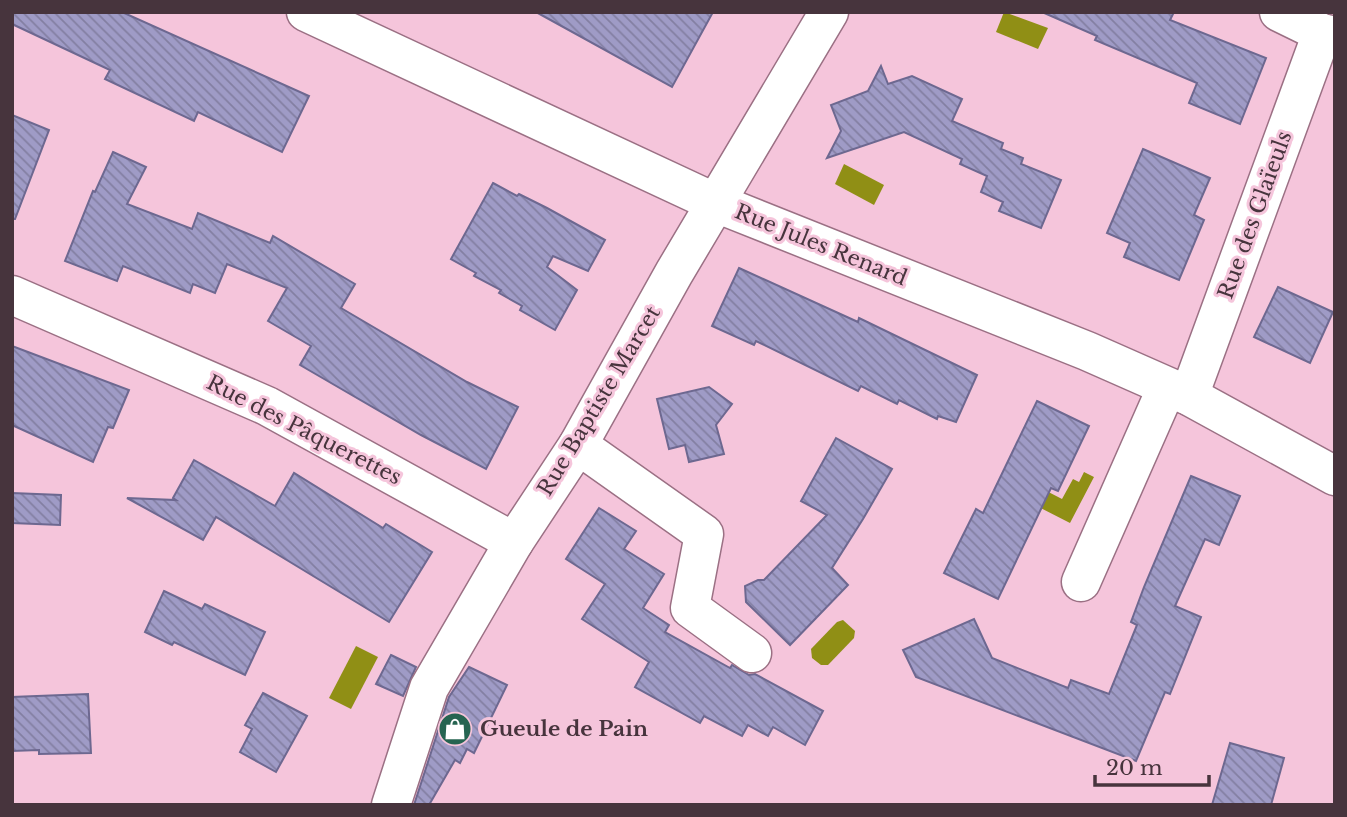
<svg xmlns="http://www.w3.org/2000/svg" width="1347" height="817" font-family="'Libre Baskerville',serif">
<defs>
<pattern id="building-back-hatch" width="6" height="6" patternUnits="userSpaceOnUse" patternTransform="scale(1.75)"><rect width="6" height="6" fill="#9f9bc6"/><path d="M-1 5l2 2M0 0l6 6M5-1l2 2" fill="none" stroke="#837fa2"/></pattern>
</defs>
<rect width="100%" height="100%" fill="#f5c5db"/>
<!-- water -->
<g fill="#908f15">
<path d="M1004 12 1048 28 1038 49 996 32Z"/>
<path d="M844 164 884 185 874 205 835 184Z"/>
<path d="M1084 472 1094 477 1070 523 1023 499 1031 483 1062 499 1073 479 1079 482Z"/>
<path d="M843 620 855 631 854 638 828 665H821L812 658 811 649 837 622Z"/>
<path d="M356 646 378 657 351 709 329 698Z"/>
</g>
<!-- building -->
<g fill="url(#building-back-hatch)" stroke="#6d6890" stroke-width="2">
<path d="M12 12H122L309 96 282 152 198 112 194 121 105 79 110 70 12 24Z"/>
<path d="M536 12H713L672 87Z"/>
<path d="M1042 12H1174L1170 20 1266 58 1240 124 1189 103 1197 83 1095 40 1097 36Z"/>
<path d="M881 66 888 84 912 76 962 99 952 121 1003 143 1001 149 1023 158 1021 164 1061 180 1041 228 999 211 1003 202 981 192 987 176 960 164 962 159 904 132 827 158 841 131 831 105 868 91Z"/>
<path d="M12 115 49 130 15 219H12Z"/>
<path d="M1143 149 1210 178 1194 215 1204 220 1179 280 1124 257 1130 243 1107 233Z"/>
<path d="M113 152 146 167 127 204 192 229 198 213 270 243 273 236 355 284 341 308 467 382 518 407 486 469 421 435 300 365 311 346 268 321 287 288 227 264 215 293 193 284 190 293 123 266 117 281 65 261 93 191 95 192Z"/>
<path d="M493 183 517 196 519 194 547 208 605 240 588 271 553 256 547 267 577 290 555 330 520 310 522 306 499 293 501 290 474 276 476 273 451 259Z"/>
<path d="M739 268 858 322 859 318 977 375 956 422 938 416 937 419 899 400 897 404 861 386 858 391 756 341 754 345 712 326Z"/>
<path d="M1278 287 1333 312 1310 363 1254 337Z"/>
<path d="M12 346 129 390 113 428 108 427 93 462 12 425Z"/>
<path d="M709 387 732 404 716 425 724 454 689 462 685 445 669 449 657 399Z"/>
<path d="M1037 401 1089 426 1058 491 1051 488 998 599 944 573 976 509 983 513Z"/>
<path d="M836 438 892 469 863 519 832 568 848 585 790 645 746 602 745 586 758 580H764L827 515 801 501Z"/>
<path d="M194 460 275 506 294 473 383 528 386 524 432 552 389 622 216 517 203 540 127 498 176 500 173 498Z"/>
<path d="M1191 476 1240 496 1219 545 1205 539 1175 606 1201 617 1170 694 1165 692 1136 761 916 677 903 650 974 619 992 658 1068 688 1071 680 1109 694 1137 625 1131 622 1144 587Z"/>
<path d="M12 493 61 495 60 525 12 523Z"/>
<path d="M599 508 636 531 624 549 664 574 643 608 669 625 665 632 730 668 732 665 749 675 755 674 823 711 805 745 773 727 768 736 748 725 742 736 704 716 700 723 635 687 649 662 582 619 605 584 566 559Z"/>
<path d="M164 591 202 609 205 604 265 632 245 675 174 642 172 645 145 632Z"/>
<path d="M391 655 416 667 403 696 376 684Z"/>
<path d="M469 667 507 685 474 753 467 749 460 763 455 760 429 805H414L449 697Z"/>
<path d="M263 693 307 716 276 772 240 752 252 729 245 725Z"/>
<path d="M88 694 91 753 39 754V750L12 751V697Z"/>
<path d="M1230 743 1284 758 1271 805H1212Z"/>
</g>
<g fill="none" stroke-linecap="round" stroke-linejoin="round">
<defs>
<g id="minor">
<path d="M306 12 716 203 1087 351 1189 396 1335 476"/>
<path d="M1279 12 1322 33 1335 36"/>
<path d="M12 295 267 406 514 542"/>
<path d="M1189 396 1322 33"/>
<path d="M578 445 704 534 690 608 752 653"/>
<path d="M1081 582 1167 387"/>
<path d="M391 805 429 688 514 542 578 445 674 273 829 12"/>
</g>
</defs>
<!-- minor casing -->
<use href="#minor" stroke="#9b7084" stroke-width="41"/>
<!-- minor -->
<use href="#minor" stroke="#fff" stroke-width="38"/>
</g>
<!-- icons -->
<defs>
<symbol id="shop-disc" viewBox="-11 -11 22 22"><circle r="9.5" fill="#266451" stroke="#f5c5db"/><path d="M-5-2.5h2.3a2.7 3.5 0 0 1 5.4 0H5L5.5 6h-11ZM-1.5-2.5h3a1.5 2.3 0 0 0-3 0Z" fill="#fff"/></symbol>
</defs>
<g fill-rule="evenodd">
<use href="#shop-disc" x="436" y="710" width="38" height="38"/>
</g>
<g text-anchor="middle" stroke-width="6" stroke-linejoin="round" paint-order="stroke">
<!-- street labels -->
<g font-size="21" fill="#47343d" stroke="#f5c5db">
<text transform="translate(1255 215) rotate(-70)" y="7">Rue des Glaïeuls</text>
<text transform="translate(821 245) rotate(22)" y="7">Rue Jules Renard</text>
<text transform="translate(599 401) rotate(-59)" y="7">Rue Baptiste Marcet</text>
<text transform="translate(304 430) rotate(27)" y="7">Rue des Pâquerettes</text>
</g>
<!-- poi labels -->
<g font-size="21" font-weight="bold" fill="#47343d" stroke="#f5c5db" text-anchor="start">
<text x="480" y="736">Gueule de Pain</text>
</g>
</g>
<!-- border -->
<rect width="1347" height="817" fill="none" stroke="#47343d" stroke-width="28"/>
<!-- scale -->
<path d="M1095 775v10h114v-10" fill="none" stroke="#47343d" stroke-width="3.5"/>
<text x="1106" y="775" font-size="21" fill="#47343d" stroke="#f5c5db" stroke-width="5" paint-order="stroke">20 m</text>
</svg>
